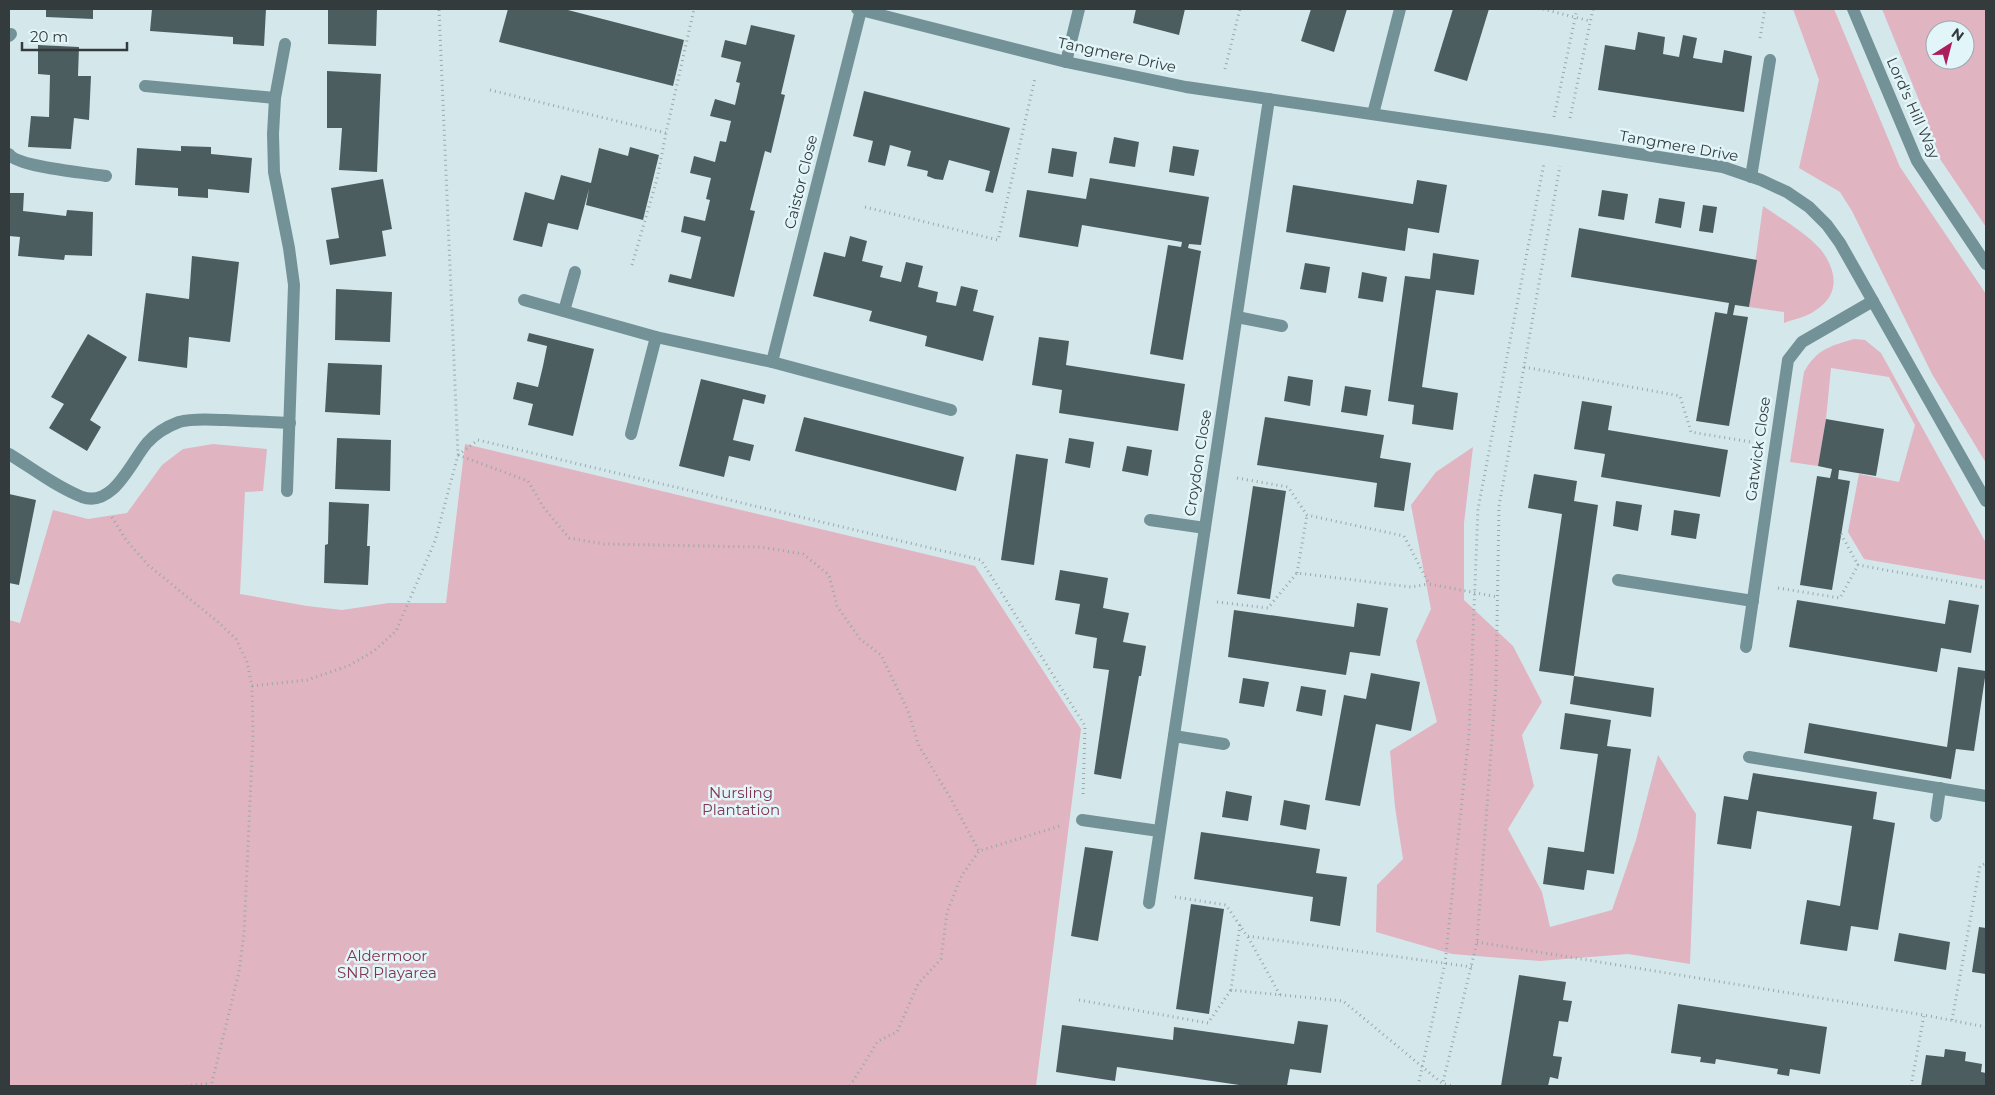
<svg xmlns="http://www.w3.org/2000/svg" width="1995" height="1095" font-family="Montserrat,sans-serif">
<rect width="100%" height="100%" fill="#d4e8ec"/>
<!-- green -->
<g fill="#e0b4c0" fill-rule="evenodd">
<path d="M1793 9H1834L1900 167 1986 294V463L1932 374 1852 211 1840 192 1799 168 1819 80Z"/>
<path d="M1882 9H1986V227L1940 159 1925 115ZM1935 30H1965V60H1935Z"/>
<path d="M1763 206C1780 218 1813 237 1824 254 1838 275 1838 296 1816 310 1807 317 1794 319 1784 323V312L1749 307Z"/>
<path d="M1854 339 1865 340 1881 353 1986 543V580L1864 559 1848 532 1859 474 1899 482 1915 425 1889 377 1831 368 1826 419 1818 466 1790 462 1804 372C1817 349 1830 346 1854 339Z"/>
<path d="M213 444 267 449 263 491 245 492 240 594 307 606 342 610 389 603H446L465 444 975 566 1081 729 1036 1086H9V620L20 623 53 510 88 519 127 513 162 465 183 449Z"/>
<path d="M1473 447 1464 523V600L1513 646 1542 702 1522 735 1534 786 1508 829 1542 892 1550 927 1612 910 1636 840 1658 755 1696 814 1690 964 1628 954 1540 961 1452 954 1376 932 1377 885 1403 859 1395 807 1390 751 1437 722 1416 641 1431 609 1411 505 1436 472Z"/>
</g>
<!-- building -->
<g fill="#4c5d60">
<path d="M46 9H93V19L46 17Z"/>
<path d="M152 9H266L264 46 233 44V37L150 31Z"/>
<path d="M328 9H377L376 46 328 44Z"/>
<path d="M508 9H564L684 40 673 86 499 42Z"/>
<path d="M1136 9H1185L1179 35 1133 23Z"/>
<path d="M1311 9H1347L1334 52 1301 41Z"/>
<path d="M1453 9H1489L1467 81 1434 71Z"/>
<path d="M751 25 795 35 781 94 785 95 771 153 765 151 750 210 755 211 734 297 668 282 670 274 691 279 701 237 681 232 684 216 705 221 710 200 706 199 711 178 690 173 694 156 715 162 720 141 726 142 731 121 710 116 715 99 735 105 740 83 736 82 741 62 721 57 725 40 746 45Z"/>
<path d="M1638 32 1665 37 1663 54 1679 57 1683 35 1697 38 1693 58 1722 63 1724 50 1752 56 1744 112 1598 90 1605 45 1635 50Z"/>
<path d="M38 45 79 47 78 76H91L89 120 74 118 71 149 28 147 31 116 49 117 50 75 38 74Z"/>
<path d="M327 71 381 74 377 172 339 170 342 128H327Z"/>
<path d="M864 91 1010 128 993 193 985 191 990 171 949 160 943 180 935 179 927 176 928 171 907 166 911 151 890 145 885 166 868 162 873 141 853 136Z"/>
<path d="M1114 137 1139 142 1135 167 1109 163Z"/>
<path d="M181 146 211 147V154L252 158 249 193 208 189V198L178 196V188L135 185 137 148 181 151Z"/>
<path d="M1173 146 1199 150 1194 176 1169 172Z"/>
<path d="M630 147 659 155 643 220 586 205 589 189 578 230 548 223 542 247 513 240 525 192 554 200 561 175 591 183 599 148 628 156Z"/>
<path d="M1052 148 1077 152 1073 177 1048 173Z"/>
<path d="M1090 178 1209 197 1201 245 1189 244 1188 248 1201 251 1183 360 1150 354 1168 245 1181 247 1182 242 1082 225 1078 247 1019 237 1027 190 1086 199Z"/>
<path d="M383 179 392 229 382 231 386 256 330 265 326 240 339 238 331 188Z"/>
<path d="M1417 180 1447 185 1439 233 1408 228 1405 251 1286 232 1293 185 1413 204Z"/>
<path d="M1602 190 1628 194 1624 220 1598 216Z"/>
<path d="M9 193H24L23 211 66 216 67 210 93 212 92 256 65 255 64 260 18 256 20 237 9 236Z"/>
<path d="M1659 198 1685 202 1681 228 1655 223Z"/>
<path d="M1703 205 1717 207 1713 233 1699 231Z"/>
<path d="M1579 228 1757 260 1749 307 1735 305 1733 315 1748 317 1729 426 1696 421 1715 312 1727 314 1729 303 1571 277Z"/>
<path d="M850 236 867 241 862 261 883 266 880 277 901 282 906 262 923 266 918 287 938 292 936 302 956 306 961 286 978 290 973 311 994 316 983 361 925 346 927 336 869 321 872 311 813 296 824 252 845 257Z"/>
<path d="M1433 253 1479 260 1474 295 1436 290 1422 387 1458 393 1453 430 1412 424 1414 405 1388 401 1405 276 1430 279Z"/>
<path d="M192 256 239 262 230 342 189 337 187 368 138 361 146 293 189 299Z"/>
<path d="M1305 263 1330 267 1326 293 1300 289Z"/>
<path d="M1362 272 1387 277 1383 302 1358 298Z"/>
<path d="M336 289 392 292 390 342 335 340Z"/>
<path d="M529 333 594 349 573 436 528 425 533 404 513 399 517 382 538 387 543 366 547 346 527 341Z"/>
<path d="M88 334 127 357 90 420 101 427 87 451 49 428 64 404 51 397Z"/>
<path d="M1039 337 1069 341 1066 365 1185 384 1178 431 1059 413 1062 390 1032 385Z"/>
<path d="M328 363 382 365 380 415 325 412Z"/>
<path d="M1288 376 1313 380 1310 406 1284 401Z"/>
<path d="M701 379 766 395 764 404 743 399 733 440 754 445 750 461 729 456 724 477 679 466Z"/>
<path d="M1345 386 1371 390 1367 416 1341 412Z"/>
<path d="M1582 401 1612 406 1608 430 1728 450 1720 497 1601 477 1605 454 1574 449Z"/>
<path d="M804 417 964 457 956 491 795 451Z"/>
<path d="M1265 417 1384 435 1380 458 1411 463 1404 511 1374 507 1377 483 1257 465Z"/>
<path d="M1826 419 1884 429 1876 476 1839 470 1838 479 1850 481 1832 590 1800 585 1817 476 1830 478 1832 469 1818 466Z"/>
<path d="M337 438 391 440 390 491 335 489Z"/>
<path d="M1069 438 1094 442 1090 468 1065 463Z"/>
<path d="M1127 446 1152 450 1148 476 1122 471Z"/>
<path d="M1016 454 1048 459 1034 565 1001 560Z"/>
<path d="M1534 474 1577 481 1574 501 1598 505 1574 676 1539 671 1562 514 1528 508Z"/>
<path d="M1253 486 1286 491 1270 599 1237 594Z"/>
<path d="M9 494 36 500 19 585 9 583Z"/>
<path d="M1616 501 1642 505 1638 531 1613 526Z"/>
<path d="M329 502 369 504 367 546H370L368 585 324 583 325 545 328 544Z"/>
<path d="M1674 510 1700 514 1696 539 1671 535Z"/>
<path d="M1060 570 1108 578 1103 608 1129 613 1123 642 1146 646 1141 676H1139L1121 779 1094 774 1109 670 1093 668 1097 638 1075 634 1080 604 1055 600Z"/>
<path d="M1797 600 1945 624 1949 600 1979 605 1971 653 1941 648 1937 672 1789 647Z"/>
<path d="M1357 603 1388 608 1380 656 1350 652 1346 675 1228 657 1234 610 1354 627Z"/>
<path d="M1958 667 1986 671 1974 751 1956 749 1951 779 1804 753 1809 723 1947 747Z"/>
<path d="M1371 673 1420 682 1411 731 1376 724 1360 806 1325 800 1344 695 1366 699Z"/>
<path d="M1574 676 1654 688 1651 717 1570 704Z"/>
<path d="M1243 678 1269 682 1264 707 1239 703Z"/>
<path d="M1301 686 1326 690 1322 716 1296 711Z"/>
<path d="M1565 713 1611 720 1607 746 1631 749 1614 874 1587 870 1584 890 1543 884 1548 847 1584 852 1598 754 1560 749Z"/>
<path d="M1753 773 1877 792 1873 819 1895 823 1878 930 1851 926 1847 951 1800 944 1807 900 1840 906 1852 826 1757 811 1751 849 1717 844 1724 796 1748 800Z"/>
<path d="M1226 791 1252 796 1248 821 1222 817Z"/>
<path d="M1284 800 1310 805 1306 830 1280 825Z"/>
<path d="M1201 832 1320 849 1316 873 1347 877 1340 926 1310 921 1313 897 1194 879Z"/>
<path d="M1085 847 1113 851 1098 941 1071 936Z"/>
<path d="M1191 904 1224 909 1209 1014 1176 1009Z"/>
<path d="M1979 927 1986 928V974L1972 972Z"/>
<path d="M1899 933 1950 942 1946 970 1894 961Z"/>
<path d="M1519 975 1566 982 1563 1000 1572 1001 1568 1022 1559 1021 1553 1056 1562 1057 1558 1079 1550 1077 1548 1086H1501Z"/>
<path d="M1678 1004 1827 1027 1820 1074 1790 1069 1789 1076 1777 1074 1778 1069 1716 1059 1715 1064 1700 1062 1701 1057 1671 1053Z"/>
<path d="M1298 1021 1328 1025 1321 1073 1290 1069 1287 1086H1246L1117 1067 1115 1081 1056 1072 1062 1025 1173 1040 1174 1027 1294 1044Z"/>
<path d="M1945 1049 1966 1052 1965 1061 1982 1064 1981 1072 1986 1073V1086H1921L1926 1055 1944 1057Z"/>
</g>
<g fill="none" stroke-linecap="round" stroke-linejoin="round">
<!-- path -->
<g stroke="#99a8ab" stroke-width="3" stroke-dasharray="1 4" stroke-linecap="butt">
<path d="M1543 9 1590 21"/>
<path d="M1760 38 1765 9"/>
<path d="M1225 69 1240 9"/>
<path d="M490 90 666 133 694 9"/>
<path d="M1554 117 1577 9"/>
<path d="M1570 118 1593 9"/>
<path d="M865 207 998 240 1035 78"/>
<path d="M632 265 657 179 666 133"/>
<path d="M1524 367 1680 396 1691 432 1751 442"/>
<path d="M458 455 478 440 981 560 1085 726 1083 797"/>
<path d="M458 455 528 481 544 508 569 538 604 544 761 547 803 554 829 575 837 606 860 639 881 655 908 711 919 746 951 799 979 851"/>
<path d="M1237 478 1288 487 1307 515 1404 536 1429 584 1498 597"/>
<path d="M112 517 126 540 148 565 218 622 236 639 247 662 252 686 253 737 244 933 239 972 211 1086"/>
<path d="M1841 534 1858 565"/>
<path d="M1297 573 1307 515"/>
<path d="M1778 588 1840 598 1858 565 1986 588"/>
<path d="M1217 602 1268 608 1297 573 1411 587 1429 584"/>
<path d="M252 686 307 680 348 666 374 651 396 631 435 541 458 455 439 9"/>
<path d="M1175 897 1226 905 1247 936 1472 967"/>
<path d="M1240 925 1231 990 1343 1001 1443 1084 1454 1086"/>
<path d="M1248 937 1280 995"/>
<path d="M1477 942 1924 1015 1986 1027"/>
<path d="M1079 1000 1208 1023 1231 990"/>
<path d="M1952 1020 1980 866 1986 863"/>
<path d="M186 1086 210 1083"/>
<path d="M850 1086 878 1041 897 1032 918 984 941 959 947 912 962 875 979 851 1060 826"/>
<path d="M1418 1086 1445 963 1469 734 1478 509 1544 163"/>
<path d="M1442 1086 1477 942 1496 684 1499 506 1560 166"/>
<path d="M1911 1086 1924 1015"/>
</g>
<!-- minor -->
<g stroke="#739298" stroke-width="12">
<path d="M857 9 1066 62 1186 87 1549 140 1723 167 1761 180 1787 192 1809 207 1827 225 1840 243 1986 501"/>
<path d="M1853 9 1917 161 1986 264"/>
<path d="M9 36 11 34"/>
<path d="M285 44 275 98 273 134 274 172 289 248 294 285 287 491"/>
<path d="M1066 62 1079 9"/>
<path d="M145 86 275 98"/>
<path d="M1373 114 1400 9"/>
<path d="M9 154C17 167 88 173 106 176"/>
<path d="M1751 177 1770 60"/>
<path d="M524 300 656 337 772 362 951 410"/>
<path d="M564 311 575 272"/>
<path d="M1237 317 1282 326"/>
<path d="M772 362 861 10"/>
<path d="M631 434 656 337"/>
<path d="M9 454C32 468 56 487 82 497 113 508 131 462 147 443 155 434 168 426 179 422 194 418 210 420 225 420 246 421 268 422 290 423"/>
<path d="M1150 520 1205 528"/>
<path d="M1618 580 1753 601"/>
<path d="M1746 647 1788 360 1802 342 1873 301"/>
<path d="M1174 736 1224 744"/>
<path d="M1749 757 1986 796"/>
<path d="M1936 816 1940 788"/>
<path d="M1082 820 1159 831"/>
<path d="M1149 903 1269 99"/>
</g>
</g>
<g text-anchor="middle" stroke-width="5" stroke-linejoin="round" paint-order="stroke">
<!-- street labels -->
<g font-size="15" fill="#343b3d" stroke="#e2f5f9">
<text transform="translate(1117 55) rotate(12)" y="5">Tangmere Drive</text>
<text transform="translate(1913 108) rotate(66)" y="5">Lord's Hill Way</text>
<text transform="translate(1679 146) rotate(10)" y="5">Tangmere Drive</text>
<text transform="translate(801 182) rotate(-76)" y="5">Caistor Close</text>
<text transform="translate(1758 449) rotate(-82)" y="5">Gatwick Close</text>
<text transform="translate(1198 463) rotate(-81)" y="5">Croydon Close</text>
</g>
<!-- park labels -->
<g font-size="15" fill="#813551" stroke="#e2f5f9">
<text x="741" y="798">Nursling<tspan x="741" dy="17">Plantation</tspan></text>
<text x="387" y="961">Aldermoor<tspan x="387" dy="17">SNR Playarea</tspan></text>
</g>
</g>
<!-- border -->
<rect width="1995" height="1095" fill="none" stroke="#343b3d" stroke-width="20"/>
<!-- north arrow -->
<g transform="translate(1950 45) rotate(36)"><circle r="24" fill="#e2f5f9" stroke="#9cabae"/>
<path d="M0-4L9 19L0 12L-9 19Z" fill="#ab1e5d"/>
<text y="-8" font-size="14" font-weight="bold" text-anchor="middle" fill="#343b3d">N</text>
</g>
<!-- scale -->
<path d="M22 42v8h105v-8" fill="none" stroke="#343b3d" stroke-width="2.5"/>
<text x="30" y="42" font-size="15" fill="#343b3d" stroke="#e2f5f9" stroke-width="4" paint-order="stroke">20 m</text>
</svg>
